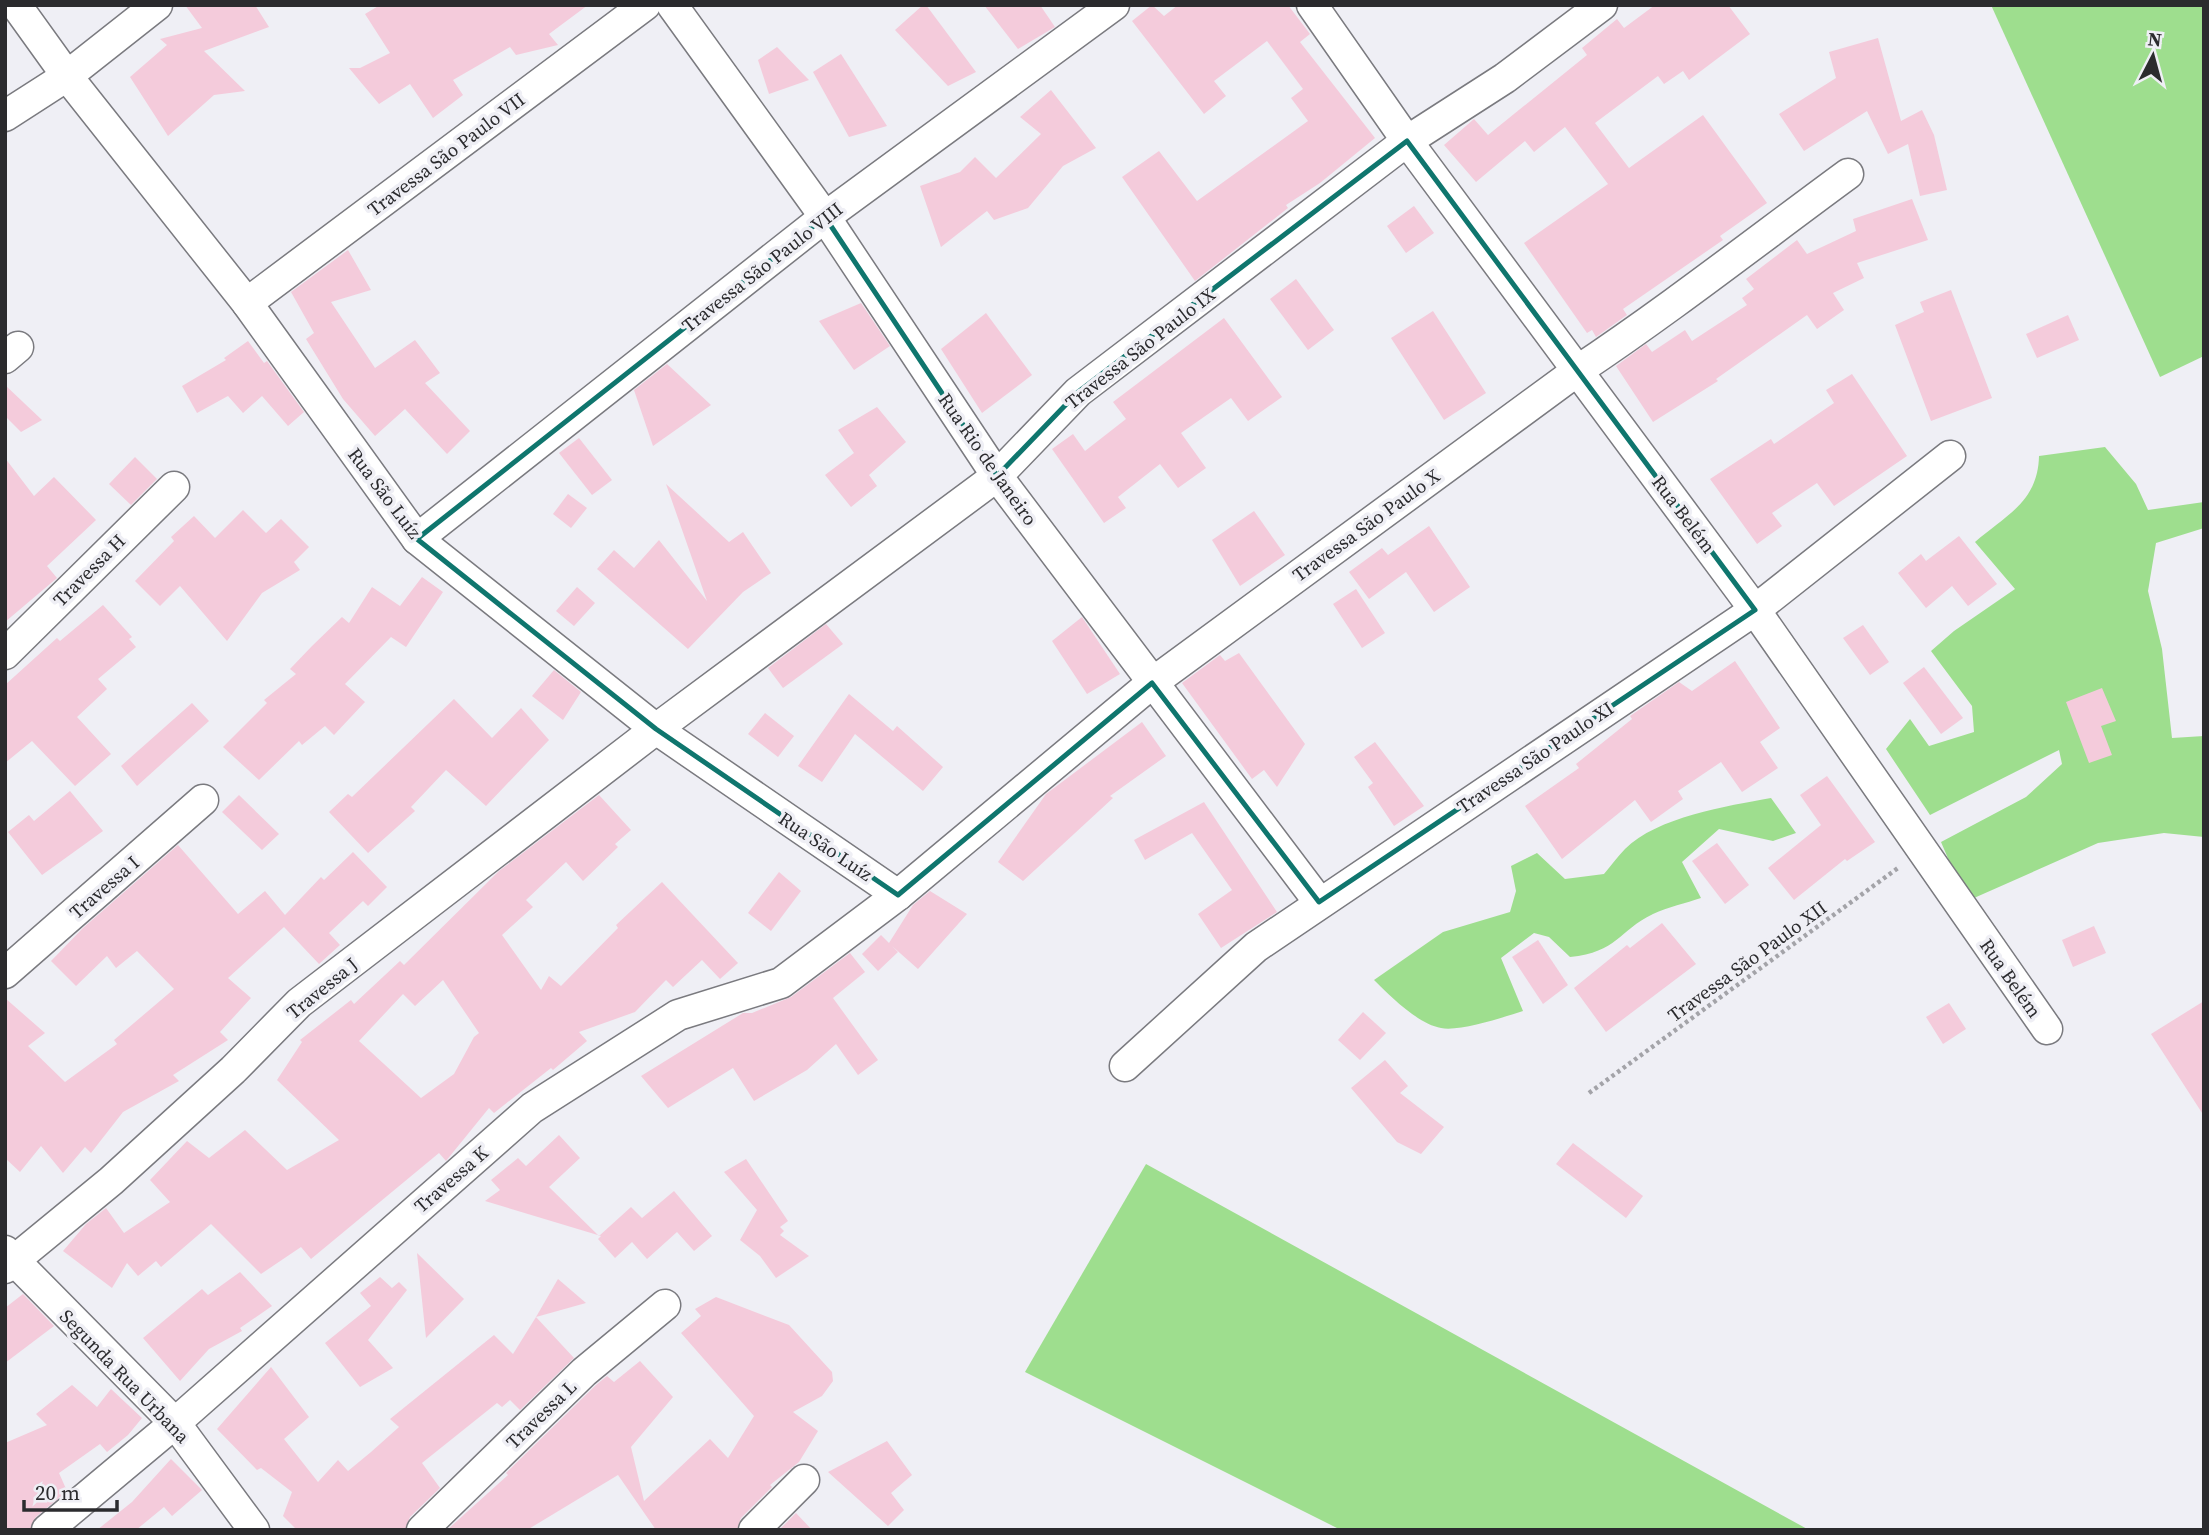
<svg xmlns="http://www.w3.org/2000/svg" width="2209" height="1535" font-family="'Source Serif 4',serif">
<rect width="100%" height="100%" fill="#efeff5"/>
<!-- green -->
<g fill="#9ede8e">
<path d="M1991 5H2204V356L2160 377Z"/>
<path d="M2105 447 2136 484 2148 510 2204 502V528L2156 543 2148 591 2162 649 2172 738 2204 736V837L2164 833 2098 843 1974 898 1953 870 1941 842 2026 797 2062 764 2059 750 1930 815 1886 749 1910 719 1929 746 1974 732 1972 706 1931 651 1954 631 2015 589 1975 542C2006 515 2038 502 2039 456Z"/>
<path d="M1771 798 1796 833 1773 841 1719 829 1682 862 1701 898C1686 903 1668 907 1653 914 1618 931 1618 952 1570 957L1549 937 1534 933 1501 958 1523 1011C1504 1017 1459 1032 1441 1028 1418 1024 1390 996 1374 980L1443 932 1510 912 1516 891 1511 866 1537 853 1565 879 1604 874C1611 866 1617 857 1625 849 1657 817 1727 806 1771 798Z"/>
<path d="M1146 1164 1809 1530H1341L1025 1372Z"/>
</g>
<!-- building -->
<g fill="#f4cbdb" fill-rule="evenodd">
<path d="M185 5H255L269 27 204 51 245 91 214 95 168 136 130 77 167 45 160 39 202 28Z"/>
<path d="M380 5H588L549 34 558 45 516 55 510 47 453 80 463 95 433 118 410 84 379 104 349 68H360L390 53 365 14Z"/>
<path d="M923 5H926L976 72 948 86 895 30Z"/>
<path d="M984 5H1040L1055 27 1018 49Z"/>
<path d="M1152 5 1164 16 1178 5H1288L1310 34 1300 42 1375 138 1320 183 1286 205 1288 208 1195 281 1122 177 1159 151 1197 201 1308 121 1291 98 1303 89 1267 41 1214 81 1226 96 1204 114 1132 21Z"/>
<path d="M1655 5H1728L1750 34 1689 80 1683 71 1664 84 1658 76 1595 123 1629 168 1703 115 1767 203 1720 236 1723 240 1623 309 1627 315 1596 337 1592 330 1587 333 1524 243 1608 184 1565 127 1534 152 1525 141 1476 182 1444 145 1474 119 1488 135 1587 55 1582 48 1617 19 1624 28Z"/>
<path d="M1878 38 1901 121 1922 110 1934 135 1947 190 1920 196 1908 144 1888 154 1867 111 1804 151 1779 114 1836 78 1829 52Z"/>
<path d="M777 47 809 80 769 94 758 60Z"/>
<path d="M841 54 887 126 849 137 813 72Z"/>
<path d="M1051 90 1096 148 1063 166 1028 208 994 220 987 211 941 247 920 186 960 172 975 157 996 178 1041 134 1020 117Z"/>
<path d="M1912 199 1928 240 1857 263 1864 278 1833 293 1844 310 1817 329 1807 315 1716 379 1718 381 1653 422 1616 366 1646 344 1652 352 1685 330 1692 341 1747 305 1742 298 1754 289 1746 279 1797 240 1807 254 1856 231 1853 219Z"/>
<path d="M1414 206 1434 233 1406 253 1387 226Z"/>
<path d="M348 250 371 290 331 302 375 368 415 340 440 373 425 383 470 431 447 454 405 409 375 436 343 399 306 339 314 333 291 292Z"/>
<path d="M1296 279 1334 330 1308 350 1270 299Z"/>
<path d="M1951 290 1992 398 1931 421 1895 325 1924 312 1920 302Z"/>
<path d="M861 303 890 346 854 370 819 321Z"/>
<path d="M1433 311 1486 393 1444 420 1391 338Z"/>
<path d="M986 313 1032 375 982 413 941 349Z"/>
<path d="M2068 315 2079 340 2037 358 2026 334Z"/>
<path d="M1224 318 1282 397 1248 421 1231 398 1181 433 1206 468 1178 488 1160 464 1118 497 1126 508 1104 523 1052 449 1073 434 1085 451 1126 419 1113 402Z"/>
<path d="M248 341 264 363 267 361 304 412 288 426 262 396 243 413 228 396 197 413 182 386 226 360 224 358Z"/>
<path d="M667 364 711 405 653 446 634 390Z"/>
<path d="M1852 374 1907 456 1834 506 1817 483 1772 513 1782 526 1757 544 1710 479 1771 439 1774 444 1834 403 1826 390Z"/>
<path d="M5 385 42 420 21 432 5 416Z"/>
<path d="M877 407 906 442 869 475 877 486 851 507 825 475 854 453 838 430Z"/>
<path d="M579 438 612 480 592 495 559 453Z"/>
<path d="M135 457 157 479 131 505 109 484Z"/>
<path d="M5 458 34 496 54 477 96 520 47 566 57 578 5 622Z"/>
<path d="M666 484 729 542 743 532 771 573 743 592 688 649 597 569 614 550 634 568 659 540 707 601Z"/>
<path d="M568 494 587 508 571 528 553 514Z"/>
<path d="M243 510 266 533 281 519 309 547 294 562 300 570 262 593 227 641 180 586 160 606 135 581 174 541 171 537 194 516 215 538Z"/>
<path d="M1254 511 1285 555 1240 586 1212 540Z"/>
<path d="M1429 526 1470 587 1434 612 1406 572 1369 599 1349 572 1382 548 1388 555Z"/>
<path d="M1959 536 1997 584 1968 606 1952 586 1926 608 1898 573 1921 554 1926 561Z"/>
<path d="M422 577 443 592 406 647 391 637 345 684 365 702 334 735 325 726 302 745 299 741 259 780 223 747 267 703 264 700 296 674 290 669 312 646 342 617 349 623 372 587 400 606Z"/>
<path d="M577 587 595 603 574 626 556 611Z"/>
<path d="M1356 589 1385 633 1362 648 1333 604Z"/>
<path d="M103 605 132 637 129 639 136 647 98 679 107 689 77 717 111 754 75 786 32 741 5 763V685L57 638 60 641Z"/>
<path d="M1082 617 1120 674 1087 694 1052 641Z"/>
<path d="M826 624 843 644 783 688 768 668Z"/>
<path d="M1863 625 1889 662 1870 675 1843 638Z"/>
<path d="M1239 653 1305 744 1277 787 1264 770 1252 779 1182 683 1220 655 1225 661Z"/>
<path d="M1735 661 1780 728 1760 742 1778 768 1742 792 1721 762 1678 791 1683 799 1651 822 1635 800 1562 859 1525 806 1579 768 1576 764 1632 719 1630 716 1679 682 1692 691Z"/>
<path d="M1924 667 1963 718 1941 734 1903 683Z"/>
<path d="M554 670 581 692 563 720 532 696Z"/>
<path d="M2102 688 2116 721 2101 726 2112 755 2089 763 2066 702Z"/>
<path d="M849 694 893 731 897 726 943 767 923 791 855 734 822 782 798 766Z"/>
<path d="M454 699 492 738 521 708 549 740 486 806 446 770 411 807 415 811 368 853 329 812 348 794 352 797Z"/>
<path d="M192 703 209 721 137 786 121 766Z"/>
<path d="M765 713 794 736 778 757 748 734Z"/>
<path d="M1142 722 1166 756 1110 796 1113 798 1023 881 998 862 1046 794Z"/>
<path d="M1375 742 1424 806 1394 826 1368 787 1373 783 1354 757Z"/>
<path d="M1827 776 1875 842 1847 861 1845 859 1794 900 1768 868 1821 825 1800 795Z"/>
<path d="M70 791 103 831 42 875 8 832 29 815 34 821Z"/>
<path d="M239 795 279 834 262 850 222 812Z"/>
<path d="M599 795 631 830 615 844 618 847 583 881 566 862 526 900 533 907 502 935 541 990 549 976 561 986 618 928 616 925 662 882 738 963 720 979 702 960 673 987 666 980 635 1012 579 1032 587 1041 553 1070 551 1068 494 1113 489 1108 446 1161 439 1153 311 1259 301 1247 261 1274 211 1224 161 1267 156 1261 138 1276 127 1263 112 1288 63 1251 86 1224 106 1208 124 1233 170 1202 150 1180 187 1141 209 1158 245 1130 287 1170 339 1140 277 1080 302 1042 300 1040 351 1000 354 1004 400 961 404 965 499 871ZM443 980 479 1033 474 1037 454 1074 421 1098 359 1041 403 994 415 1006Z"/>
<path d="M1204 802 1277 912 1221 948 1198 914 1232 890 1192 833 1145 860 1134 840Z"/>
<path d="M1717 843 1749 885 1725 904 1692 861Z"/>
<path d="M178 845 238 914 265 891 285 915 321 877 324 880 353 852 387 887 368 906 363 901 329 933 340 945 319 964 284 927 228 978 251 998 220 1032 228 1040 173 1075 179 1081 123 1112 91 1153 85 1147 63 1173 41 1146 20 1172 5 1158V998L45 1033 28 1046 65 1082 117 1044 114 1040 174 989 137 951 116 968 107 956 76 986 51 961 83 928Z"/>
<path d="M779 872 801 891 771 931 748 913Z"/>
<path d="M930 891 967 914 918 969 892 946 898 952 878 971 862 954 881 935 889 943 913 905Z"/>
<path d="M1662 923 1696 964 1606 1032 1574 988 1627 945 1630 948Z"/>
<path d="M2094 926 2106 953 2073 967 2062 940Z"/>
<path d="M1538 940 1568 985 1543 1004 1512 957Z"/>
<path d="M850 953 865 972 833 998 878 1060 858 1075 836 1044 807 1070 754 1101 733 1068 668 1108 641 1076 743 1013H752L791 997Z"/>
<path d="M2204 1001V1116L2151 1034Z"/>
<path d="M1949 1003 1966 1029 1943 1044 1926 1017Z"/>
<path d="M1363 1012 1386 1033 1360 1060 1338 1040Z"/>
<path d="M1385 1060 1408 1086 1400 1093 1444 1127 1421 1154 1397 1142 1351 1088Z"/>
<path d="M559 1135 580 1158 549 1187 599 1236 631 1207 642 1218 674 1191 712 1236 694 1251 677 1232 647 1259 632 1242 615 1258 598 1239 601 1236 485 1201 500 1190 491 1180 518 1158 526 1166Z"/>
<path d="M1573 1143 1643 1196 1626 1218 1556 1164Z"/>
<path d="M746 1159 788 1221 780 1227 784 1231 780 1235 809 1256 776 1278 760 1256 740 1240 757 1210 724 1172Z"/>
<path d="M417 1253 464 1299 426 1338Z"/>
<path d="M240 1272 272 1306 240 1328 242 1331 209 1349 180 1381 143 1338 202 1289 208 1295Z"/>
<path d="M380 1277 392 1288 399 1282 407 1290 368 1340 393 1368 360 1387 325 1343 371 1306 360 1293Z"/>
<path d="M558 1279 586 1303 536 1317Z"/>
<path d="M23 1294 54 1326 5 1363V1308Z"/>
<path d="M716 1297 789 1325 832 1372 833 1381 822 1396 793 1412 818 1431 799 1462 770 1485 772 1487 741 1518 737 1530H656L618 1475 527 1530H447L508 1475 506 1473 596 1385 607 1376 614 1382 640 1361 673 1397 631 1447 644 1501 710 1439 728 1458 754 1416 681 1333 701 1316 695 1309Z"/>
<path d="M536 1317 574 1358 520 1410 510 1400 502 1407 497 1403 422 1463 440 1488 410 1517 405 1530H297L283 1516 292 1492 261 1468 257 1470 217 1429 271 1367 309 1417 284 1439 318 1482 338 1460 348 1471 371 1452 399 1427 390 1419 494 1335 513 1354Z"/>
<path d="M72 1385 97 1407 111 1389 142 1418 128 1435 107 1452 100 1444 59 1473 67 1491 36 1517 30 1530H5V1443L47 1425 36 1414Z"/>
<path d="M887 1441 912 1475 891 1493 904 1510 888 1526 828 1472Z"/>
<path d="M171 1459 202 1490 172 1516 164 1507 136 1530H97L132 1502Z"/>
<path d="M796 1513 812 1530H779Z"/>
</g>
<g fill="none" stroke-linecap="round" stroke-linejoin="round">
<defs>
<g id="minor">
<path d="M16 5 67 76 247 303 417 539 656 729 898 895"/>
<path d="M672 5 825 217 997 476 1319 902"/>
<path d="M1312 5 1407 141 1755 610 2047 1029"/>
<path d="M5 116 67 76 157 5"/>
<path d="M247 303 645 5"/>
<path d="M5 358 18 347"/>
<path d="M417 539 825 217 1114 5"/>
<path d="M5 654 174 487"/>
<path d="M5 973 203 800"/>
<path d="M1125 1066 1256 947 1755 610 1950 456"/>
<path d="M5 1251 175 1423 254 1530"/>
<path d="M5 1268 111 1181 233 1070 299 1003 656 729 997 476 1078 392 1407 141 1505 78 1602 5"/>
<path d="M47 1530 175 1423 532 1108 678 1015 781 983 898 895 1152 683 1577 371C1670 309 1758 240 1848 174"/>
<path d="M422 1530 584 1372 665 1305"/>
<path d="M754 1530 804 1480"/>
</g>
</defs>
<!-- minor casing -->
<use href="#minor" stroke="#7a7a7f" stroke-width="33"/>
<!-- path -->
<path stroke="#a3a3a8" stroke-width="4.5" stroke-dasharray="3.5 3.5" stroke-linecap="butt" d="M1589 1093 1898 868"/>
<!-- minor -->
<use href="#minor" stroke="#fff" stroke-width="30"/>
</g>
<!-- marked area -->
<path fill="none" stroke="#0f766e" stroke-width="5" stroke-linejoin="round" d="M1407 141 1755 610 1319 902 1152 683 898 895 656 729 417 539 825 217 997 476 1078 392Z"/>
<g text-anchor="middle" stroke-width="7" stroke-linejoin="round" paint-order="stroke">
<!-- street labels -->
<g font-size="19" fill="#2b2b2e" stroke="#efeff5">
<text transform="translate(446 154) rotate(-37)" y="7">Travessa São Paulo VII</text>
<text transform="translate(762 267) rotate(-38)" y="7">Travessa São Paulo VIII</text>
<text transform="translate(1140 348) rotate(-38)" y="7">Travessa São Paulo IX</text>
<text transform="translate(988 459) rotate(55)" y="7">Rua Rio de Janeiro</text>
<text transform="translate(385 493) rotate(53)" y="7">Rua São Luíz</text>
<text transform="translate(1684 514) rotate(53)" y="7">Rua Belém</text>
<text transform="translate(1366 525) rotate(-36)" y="7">Travessa São Paulo X</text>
<text transform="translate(89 570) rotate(-45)" y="7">Travessa H</text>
<text transform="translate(1535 757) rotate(-34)" y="7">Travessa São Paulo XI</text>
<text transform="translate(826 846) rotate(34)" y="7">Rua São Luíz</text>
<text transform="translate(104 887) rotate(-41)" y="7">Travessa I</text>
<text transform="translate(1747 961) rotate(-36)" y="7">Travessa São Paulo XII</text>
<text transform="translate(2011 978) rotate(55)" y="7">Rua Belém</text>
<text transform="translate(322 988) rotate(-39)" y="7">Travessa J</text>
<text transform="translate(451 1179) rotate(-41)" y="7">Travessa K</text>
<text transform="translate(125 1376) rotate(46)" y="7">Segunda Rua Urbana</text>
<text transform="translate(541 1414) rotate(-44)" y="7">Travessa L</text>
</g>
</g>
<!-- border -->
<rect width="2209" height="1535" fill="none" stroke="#2b2b2e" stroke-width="14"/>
<!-- north arrow -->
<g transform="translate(2153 56) rotate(6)" stroke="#efeff5" stroke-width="5" paint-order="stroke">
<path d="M0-5L12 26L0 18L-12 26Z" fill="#2b2b2e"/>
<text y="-10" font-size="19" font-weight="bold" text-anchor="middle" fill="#2b2b2e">N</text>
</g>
<!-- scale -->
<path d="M24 1500v10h93v-10" fill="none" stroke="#2b2b2e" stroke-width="3.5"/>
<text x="35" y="1500" font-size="21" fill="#2b2b2e" stroke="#efeff5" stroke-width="5" paint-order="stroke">20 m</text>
</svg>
